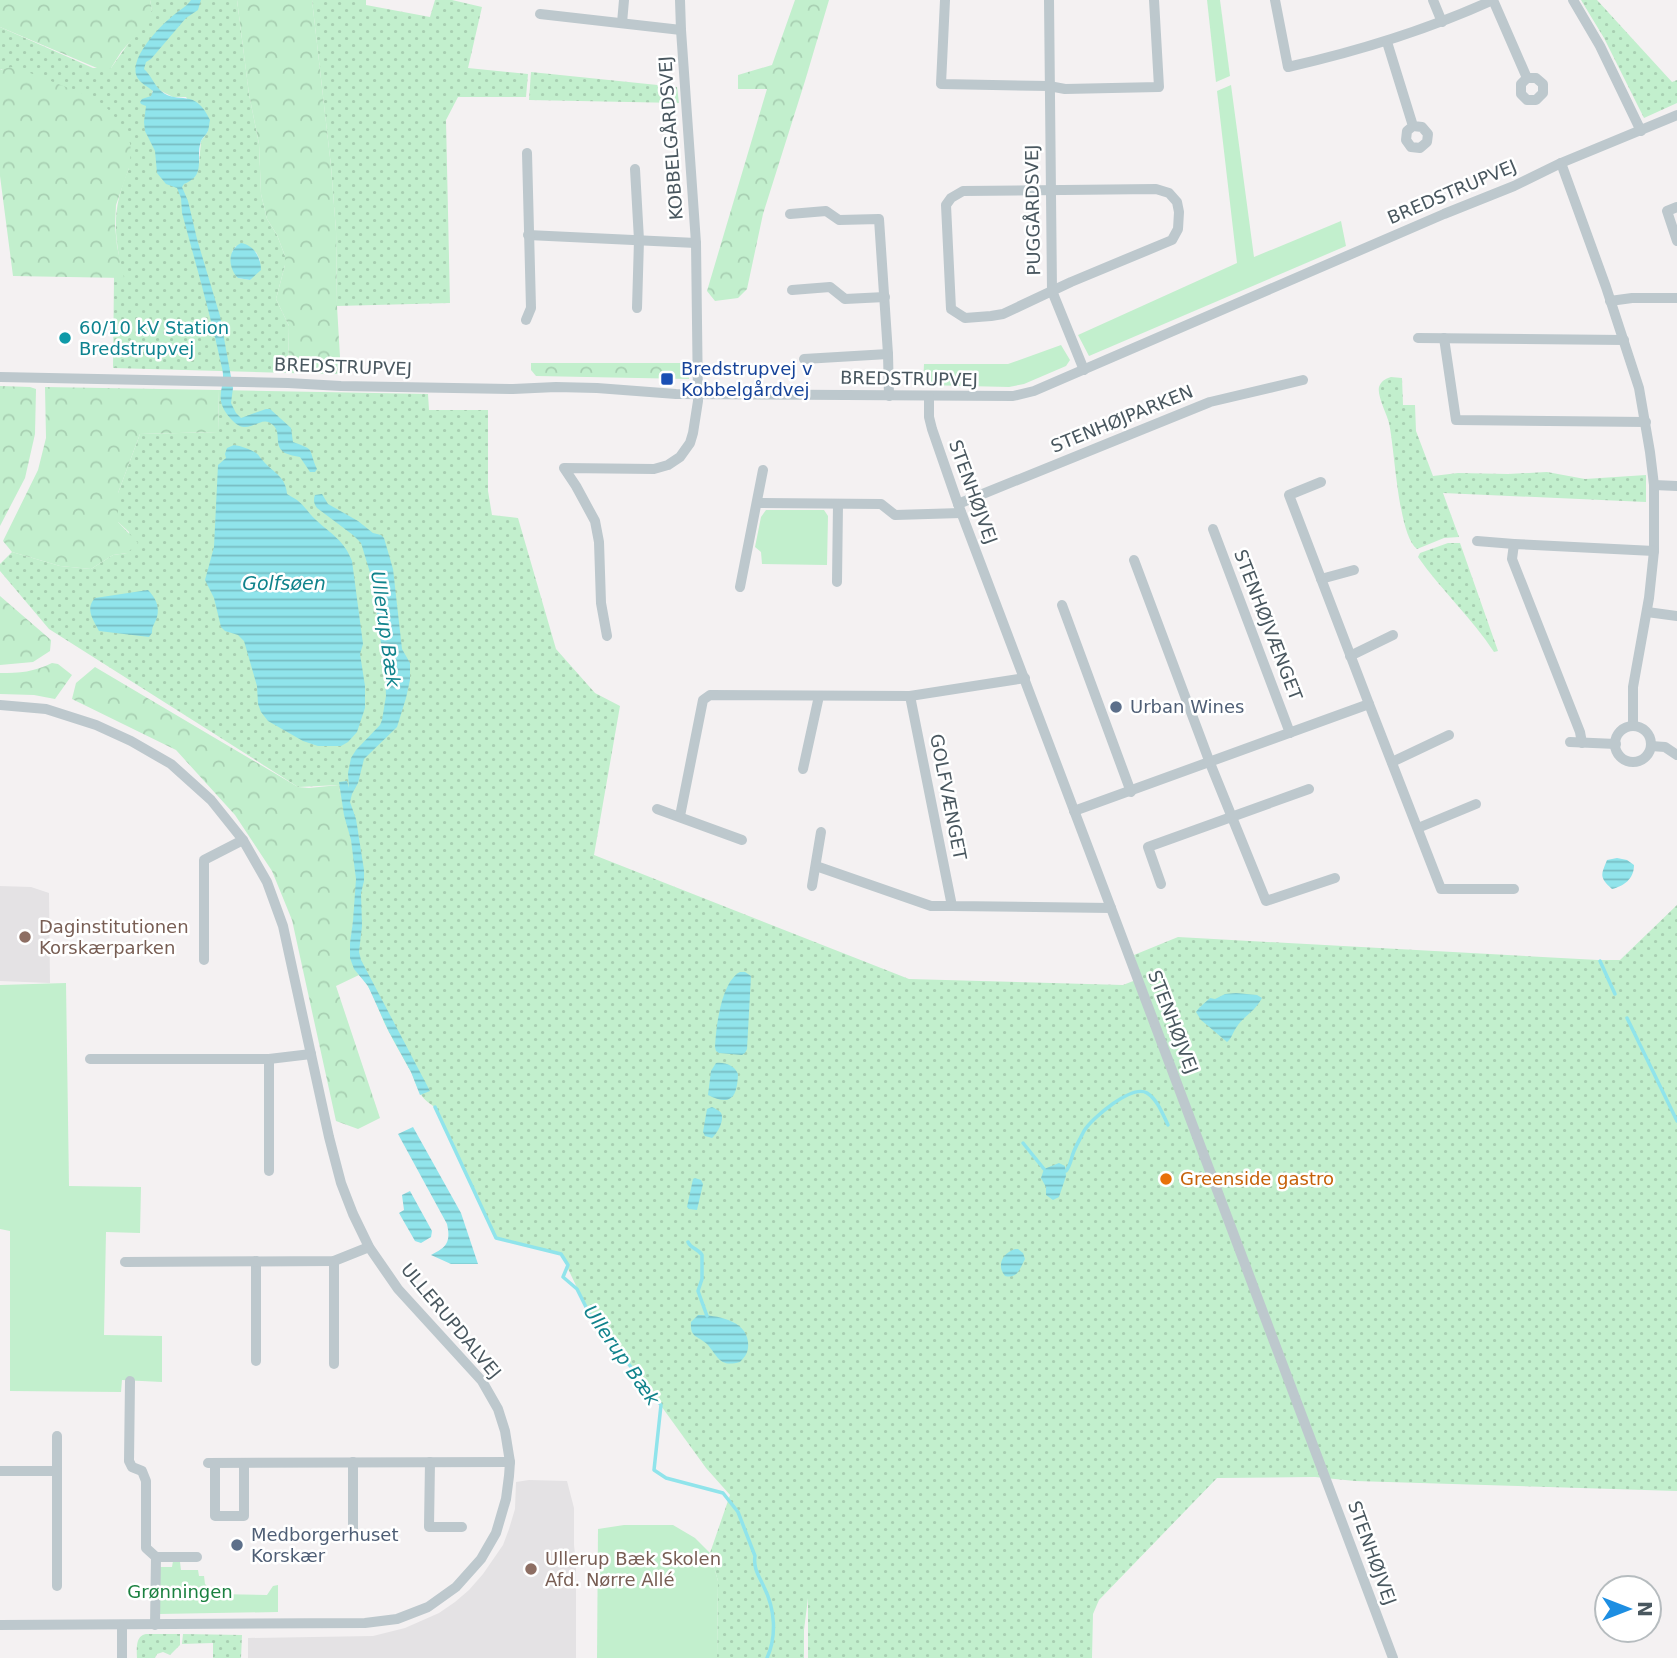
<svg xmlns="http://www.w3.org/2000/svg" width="1677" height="1658" font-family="'DejaVu Sans',sans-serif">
<defs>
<pattern id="grass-dots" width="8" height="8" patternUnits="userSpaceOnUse" patternTransform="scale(1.75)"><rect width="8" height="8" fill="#c2efcd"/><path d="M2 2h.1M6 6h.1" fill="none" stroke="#a8cfb2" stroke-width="1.8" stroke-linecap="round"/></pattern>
<pattern id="forest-crowns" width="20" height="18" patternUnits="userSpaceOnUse" patternTransform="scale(1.75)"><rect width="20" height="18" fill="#c2efcd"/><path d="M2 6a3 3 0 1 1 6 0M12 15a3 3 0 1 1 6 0" fill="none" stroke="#a8cfb2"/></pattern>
<pattern id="water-rules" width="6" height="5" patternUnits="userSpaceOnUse" patternTransform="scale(1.75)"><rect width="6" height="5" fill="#90e4eb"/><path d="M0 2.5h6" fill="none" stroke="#78bcc2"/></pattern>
</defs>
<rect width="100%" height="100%" fill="#f4f1f2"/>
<!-- education -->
<g fill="#e4e2e4">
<path d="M0 886 31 887 49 893 50 983 0 981Z"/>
<path d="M529 1480 567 1481 574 1508V1545L576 1564V1658H248V1638L373 1636 405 1628 439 1613 455 1602 469 1590 483 1574 503 1545 509 1529 515 1509 516 1482Z"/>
</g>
<!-- grass -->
<g fill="url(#grass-dots)" fill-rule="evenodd">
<path d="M150 0H237L249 94 259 144 261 194 267 219 277 235 285 256V265L276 299 289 326 288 373 113 368 114 277H123C114 233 111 211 129 168L2 69 0 70V27L93 68H111L152 10ZM153 87 173 97H186L208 131 201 141 199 164 184 184 162 171 159 148 149 124ZM236 246 256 252 260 260 250 280 238 278 232 252Z"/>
<path d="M312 0H366V5L430 17 435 0H452L482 7 468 68 528 74 526 97H458L446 120 450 303 337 306 336 231 331 166Z"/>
<path d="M1581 0H1597L1672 82 1677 80V103L1644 118 1604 38Z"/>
<path d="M531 72 677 87 679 103 529 100Z"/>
<path d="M1391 377 1402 378 1403 405H1415L1416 431 1433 476 1458 473 1508 474 1547 472 1585 479 1646 475V502L1443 493 1459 537 1444 538 1417 549C1398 535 1395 450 1389 423 1387 414 1377 396 1379 387 1381 381 1385 379 1391 377Z"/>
<path d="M219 390 428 394 429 410H488V491L492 515 518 518 556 649 595 693 620 706 594 855 909 979 1123 985 1141 978 1134 955 1178 937 1598 960H1620L1677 905V1491L1355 1481 1315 1477 1217 1478 1099 1600 1093 1614 1092 1658H808V1598L804 1630V1658H717L718 1581 710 1553 730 1495 706 1468 638 1374 590 1315 561 1254 496 1238 435 1107C418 1097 419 1089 411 1072 403 1057 394 1043 387 1028 378 1011 373 988 359 975L339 785 298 787 49 629 0 571V564L12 552 60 566 91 569 113 555 127 553 129 532 118 522V493L140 434 218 432Z"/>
<path d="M1448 543H1460L1498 651 1494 652C1472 618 1441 590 1418 557L1420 553Z"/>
<path d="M146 1634H180V1645L170 1655 163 1652 157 1654 155 1658H137C137 1649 135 1636 146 1634Z"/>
<path d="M183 1634 242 1635 241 1658H213V1643L182 1644Z"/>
</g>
<!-- forest -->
<g fill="url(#forest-crowns)">
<path d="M0 0H150L152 10 146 23 121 52 111 68 104 71 0 27Z"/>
<path d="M237 0H312L331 166 336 231 337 306 341 374 288 373 289 326 276 299 285 265V256L277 235 267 219 261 194 259 144 249 94Z"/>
<path d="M795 0H829L805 81 763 214 747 289 738 298 715 301 707 291 767 89H738V75L772 65Z"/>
<path d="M11 67 20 69 94 98 106 107 114 116 130 143 131 152 129 168 116 205 115 225 117 246 124 278 13 276 0 176V70Z"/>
<path d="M531 363H689V379L536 376 531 370Z"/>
<path d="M0 386 30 387 36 389 35 434 25 478 0 526Z"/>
<path d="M45 387 219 390 218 432 140 434 118 493V522L138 543 127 553 113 555 91 569 60 566 12 552 3 541 38 470 46 438Z"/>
<path d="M0 596 51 640 50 651 33 662 0 665Z"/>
<path d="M52 663 58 664 72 675 55 699 34 695 0 694V673C20 673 34 672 52 663Z"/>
<path d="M95 667 298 787 309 788 339 785C342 816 356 848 356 880 356 894 354 909 353 923 351 943 346 958 359 975L336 986 380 1118 358 1129 336 1121 292 920 272 871 235 815 176 750 72 699 76 683Z"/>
</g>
<!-- green -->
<g fill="#c2efcd">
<path d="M1207 0H1220L1230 76 1216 82Z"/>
<path d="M1231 85 1254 257 1341 221 1346 246 1089 356 1078 335 1237 263 1217 91Z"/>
<path d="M1061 345 1070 360 1066 366 1024 384 1009 387 923 385 924 364H1008Z"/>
<path d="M766 510H824L828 516 827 565 762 564 761 552 755 547 761 517Z"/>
<path d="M66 983 69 1186 141 1187 140 1233 106 1232 104 1335 162 1336V1382L122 1380 121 1392 10 1391V1231L0 1229V985Z"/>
<path d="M624 1525H673L695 1538 710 1553 718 1581 717 1658H597L598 1529Z"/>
<path d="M173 1561 180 1562 181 1570H198L199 1576H204L205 1584 216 1594 267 1595 273 1586 278 1585V1612L159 1614V1567H172Z"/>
</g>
<!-- water -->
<g fill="url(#water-rules)">
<path d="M191 0H201L198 10 186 18 151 59 146 62 144 69C151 75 154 85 161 91 179 106 194 86 210 120 209 124 209 128 208 131 206 135 203 137 201 141 195 158 207 175 184 184L182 187 188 201 197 239 220 316 233 388 231 403 236 413 241 418 266 409H270L291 428 293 442C317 451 307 447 317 469L315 472H310L300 457C295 456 289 455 285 453 273 446 282 433 273 425 260 412 249 440 231 419 211 397 227 388 222 368 211 316 196 265 182 213L181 198 177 188 166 184 157 173 155 151 145 131 144 122 146 106 141 104 140 102 142 99 151 96 153 91C147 86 140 83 137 77 128 58 161 25 175 14 181 9 186 7 191 0Z"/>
<path d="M241 243C254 245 261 258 261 270L250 280 238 278C228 268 227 250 241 243Z"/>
<path d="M234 445C241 446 250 449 256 453 259 455 261 459 264 462 274 473 286 477 287 494 290 496 294 498 297 500 304 505 309 514 316 520 331 534 344 540 352 561L363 644 360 654 365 686V708L357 732 348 742 341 746H318L303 741 268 721 261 712 258 704 257 686 244 641 238 635 225 631 221 627 214 598 205 580 214 547 218 465 226 458 225 454 227 448Z"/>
<path d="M322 494 328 504 358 521 373 533 381 535 384 538 393 569 402 649 410 663V680L406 698 397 727 364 759 358 783 352 794 350 802 356 819 364 870V881L361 893 362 926 359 952 361 960 430 1091 420 1095 411 1072 388 1030 368 986 354 969 350 958V943L353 921 356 879 351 840 344 815 339 782 347 781 349 788 348 773 351 758 356 750 380 725 382 720 386 696 385 672 372 579 361 543 353 535 317 508C314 504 313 500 315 495Z"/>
<path d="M148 590C155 597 160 606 157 617 155 624 152 625 152 633L149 637 99 631C93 619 85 609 95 598Z"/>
<path d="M1617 858 1627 860 1634 865C1634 879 1624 886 1612 889 1599 877 1601 875 1607 860Z"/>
<path d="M740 972H745L751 976 747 1049 745 1053 742 1055 719 1053 716 1051 715 1047C716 1027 721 982 740 972Z"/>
<path d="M1236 993 1257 995 1262 998C1254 1013 1243 1016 1236 1028 1232 1034 1232 1038 1227 1042L1201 1020 1196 1012 1199 1008 1210 998 1215 999 1225 994Z"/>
<path d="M716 1063C725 1062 734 1065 738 1074 737 1097 731 1107 708 1095L711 1071Z"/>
<path d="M712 1107C714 1108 720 1111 721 1113 725 1120 717 1134 712 1138L705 1136 703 1132 707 1109Z"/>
<path d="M413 1127 461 1213 478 1264H451L431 1255C447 1247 451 1242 447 1224L398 1134Z"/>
<path d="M1059 1163 1065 1166 1066 1176 1059 1197 1053 1200 1046 1195V1187L1041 1178 1044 1169Z"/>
<path d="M695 1178 701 1180 703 1184 697 1210 689 1209 687 1207 693 1179Z"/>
<path d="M410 1191 432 1231 431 1237 421 1243 415 1241 399 1213 404 1210 402 1195Z"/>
<path d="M1015 1249H1018L1023 1253 1025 1259C1020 1269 1017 1279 1005 1276 996 1265 1003 1253 1015 1249Z"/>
<path d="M698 1315C716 1315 746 1320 748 1342 749 1351 746 1356 740 1362 719 1368 718 1356 707 1344 697 1335 690 1338 691 1322Z"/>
</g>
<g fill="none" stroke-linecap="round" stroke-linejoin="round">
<!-- stream -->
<g stroke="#90e4eb" stroke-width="3.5">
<path d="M1600 961 1615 994"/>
<path d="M1627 1018 1677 1121"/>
<path d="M435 1107 496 1238 561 1254 568 1265 563 1277 577 1289 590 1315 661 1405 654 1470 666 1478 723 1493 738 1512 755 1556C753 1568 759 1576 764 1587 775 1609 777 1636 767 1658"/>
<path d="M1023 1143 1044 1169"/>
<path d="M1066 1171C1071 1165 1071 1158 1074 1151 1077 1144 1081 1137 1084 1131 1092 1118 1132 1084 1147 1093 1158 1100 1163 1115 1168 1125"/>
<path d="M688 1242C691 1249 699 1249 702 1255V1279L698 1291 707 1316"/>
</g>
<!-- minor -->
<g stroke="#bdc8cd" stroke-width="10">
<path d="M945 0 941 84 1049 86 1065 89 1159 87 1154 0"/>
<path d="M1049 0 1052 291 1084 370"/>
<path d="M1275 0 1288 67C1359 51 1427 30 1493 0"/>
<path d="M1433 0 1442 22"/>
<path d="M1493 0 1527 78H1536L1543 84V93L1536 100H1527L1521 94V84L1527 78"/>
<path d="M1573 0 1600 46 1641 131"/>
<path d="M540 14 681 30"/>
<path d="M622 23 624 0"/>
<path d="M1387 42 1413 126 1422 127 1428 134 1427 142 1420 148 1411 147 1406 140 1407 131 1413 126"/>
<path d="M1561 163 1606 287 1639 388 1650 452 1654 485V551L1649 598 1633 687V726"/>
<path d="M635 169 639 240 637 308"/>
<path d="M1156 189 1169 193 1177 202 1179 212 1178 229 1172 240 1071 282 1003 314 991 316 965 318 951 309 946 205 951 198 963 191Z"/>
<path d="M1677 207 1667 211 1677 241"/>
<path d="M790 214 826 211 839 220 879 219 888 354 889 396"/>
<path d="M528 235 696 243"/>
<path d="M792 290 830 287 845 299 885 297"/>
<path d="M1610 301 1632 298H1677"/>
<path d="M526 320 531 308 527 153"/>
<path d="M1418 338 1624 340"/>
<path d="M1444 338 1456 420 1646 422"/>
<path d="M804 359 888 354"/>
<path d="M0 377 288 383 341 386 513 389 556 387 597 388 676 394 1013 396 1034 391 1444 214 1514 186 1561 163 1677 115"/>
<path d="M929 397V417L932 429 958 504 1111 908 1393 1658"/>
<path d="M1654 485 1677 486"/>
<path d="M757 503 881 504 895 515 961 513"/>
<path d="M958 504 1210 402 1303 380"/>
<path d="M1213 529 1290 733"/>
<path d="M1477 541 1514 544"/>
<path d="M1134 560 1210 763 1266 901 1335 878"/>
<path d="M1321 579 1354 570"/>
<path d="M837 582 838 504"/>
<path d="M740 587 763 470"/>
<path d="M1062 605 1131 792"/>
<path d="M1647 612 1677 616"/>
<path d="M607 636 601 603 599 542 595 521 576 486 564 468 654 469 668 465 680 457 690 443 693 433 698 401 696 243 681 30 680 0"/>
<path d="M1350 656 1393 635"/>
<path d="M910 696 952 906 1111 908"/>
<path d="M1369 704 1441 889H1514"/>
<path d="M0 705 46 709 96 725 131 741 171 764 211 800 243 840 267 882 283 926 329 1137 341 1183 353 1214 369 1247 398 1289 482 1381 498 1409 505 1431 510 1462 509 1476 506 1499 496 1533 481 1559 456 1587 428 1607 397 1619 365 1623 0 1625"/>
<circle cx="1633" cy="744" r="18"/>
<path d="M1570 742 1616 744"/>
<path d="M1582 743 1580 732 1512 559 1514 544 1654 551"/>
<path d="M1651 746 1665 747 1677 755"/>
<path d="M1392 762 1449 735"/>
<path d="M803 769 819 696"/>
<path d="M657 809 742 840"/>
<path d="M1074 811 1369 704 1289 495 1321 482"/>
<path d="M680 816 703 700 710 695 910 696 1025 678"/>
<path d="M1418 828 1476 804"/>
<path d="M816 866 931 906H952"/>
<path d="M1161 884 1148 847 1309 789"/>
<path d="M812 886 821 832"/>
<path d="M204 960V860L243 840"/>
<path d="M90 1059H269L311 1054"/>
<path d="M269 1059V1171"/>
<path d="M256 1261V1361"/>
<path d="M334 1261V1364"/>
<path d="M125 1262 334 1261 369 1247"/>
<path d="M130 1381 129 1461 132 1467 142 1471 146 1481V1548L156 1557"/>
<path d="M57 1436V1586"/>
<path d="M353 1462V1531"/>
<path d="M430 1462 429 1527H462"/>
<path d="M208 1463 510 1462"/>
<path d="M215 1463V1516H244V1463"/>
<path d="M0 1471H57"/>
<path d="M155 1625 156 1557H197"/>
<path d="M122 1658V1625"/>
</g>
</g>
<!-- markers -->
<circle fill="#0f9aa8" stroke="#fff" stroke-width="2.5" cx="65" cy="338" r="7"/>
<rect fill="#1a4fb4" stroke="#fff" stroke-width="2.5" x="660" y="372" width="14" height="14" rx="3.5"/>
<g fill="#5c6f8a" stroke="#fff" stroke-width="2.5">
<circle cx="1116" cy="707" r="7"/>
<circle cx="237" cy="1545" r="7"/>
</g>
<g fill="#8d6e63" stroke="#fff" stroke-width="2.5">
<circle cx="25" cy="937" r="7"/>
<circle cx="531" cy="1569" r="7"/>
</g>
<circle fill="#e8710a" stroke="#fff" stroke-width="2.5" cx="1166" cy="1179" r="7"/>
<g text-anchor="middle" stroke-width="5" stroke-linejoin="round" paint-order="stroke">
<!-- street labels -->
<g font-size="18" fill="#49575f" stroke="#fff">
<text transform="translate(671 138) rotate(-94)" y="6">KOBBELGÅRDSVEJ</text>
<text transform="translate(1452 192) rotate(-23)" y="6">BREDSTRUPVEJ</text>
<text transform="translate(1033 210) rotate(-91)" y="6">PUGGÅRDSVEJ</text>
<text transform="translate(343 367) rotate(2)" y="6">BREDSTRUPVEJ</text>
<text transform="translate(909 379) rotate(1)" y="6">BREDSTRUPVEJ</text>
<text transform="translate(1122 419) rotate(-22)" y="6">STENHØJPARKEN</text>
<text transform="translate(973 492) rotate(70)" y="6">STENHØJVEJ</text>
<text transform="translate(1268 625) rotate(69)" y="6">STENHØJVÆNGET</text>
<text transform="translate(948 797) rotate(79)" y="6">GOLFVÆNGET</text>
<text transform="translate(1173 1022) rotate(69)" y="6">STENHØJVEJ</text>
<text transform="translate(451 1321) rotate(50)" y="6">ULLERUPDALVEJ</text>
<text transform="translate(1372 1553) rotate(70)" y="6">STENHØJVEJ</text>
</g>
<!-- culture labels -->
<g font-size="18" fill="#0d838f" stroke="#fff" text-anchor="start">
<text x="79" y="334">60/10 kV Station<tspan x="79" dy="21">Bredstrupvej</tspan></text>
</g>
<!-- transit labels -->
<g font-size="18" fill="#164399" stroke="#fff" text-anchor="start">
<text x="681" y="375">Bredstrupvej v<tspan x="681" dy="21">Kobbelgårdvej</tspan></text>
</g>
<!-- service labels -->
<g font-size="18" fill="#4e5e75" stroke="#fff" text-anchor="start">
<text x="1130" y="713">Urban Wines</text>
<text x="251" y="1541">Medborgerhuset<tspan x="251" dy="21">Korskær</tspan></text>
</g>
<!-- education labels -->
<g font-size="18" fill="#785e54" stroke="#fff" text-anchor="start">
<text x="39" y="933">Daginstitutionen<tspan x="39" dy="21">Korskærparken</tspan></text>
<text x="545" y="1565">Ullerup Bæk Skolen<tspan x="545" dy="21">Afd. Nørre Allé</tspan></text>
</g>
<!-- food labels -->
<g font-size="18" fill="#c56008" stroke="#fff" text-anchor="start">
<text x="1180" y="1185">Greenside gastro</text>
</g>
<!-- park labels -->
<g font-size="18" fill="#1a803f" stroke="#fff">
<text x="180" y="1598">Grønningen</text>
</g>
<!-- water labels -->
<g font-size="19" font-style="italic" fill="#10838c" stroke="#fff">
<text x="284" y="590">Golfsøen</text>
<text transform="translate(386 629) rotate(82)" y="7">Ullerup Bæk</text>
<text transform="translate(622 1355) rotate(55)" y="7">Ullerup Bæk</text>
</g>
</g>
<!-- north arrow -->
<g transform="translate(1628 1609) rotate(90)"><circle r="33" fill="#ffffff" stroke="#b6bcbf" stroke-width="2"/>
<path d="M0-5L12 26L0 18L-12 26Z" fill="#1d8ee2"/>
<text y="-10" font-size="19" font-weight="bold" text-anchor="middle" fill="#49575f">N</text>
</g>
</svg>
